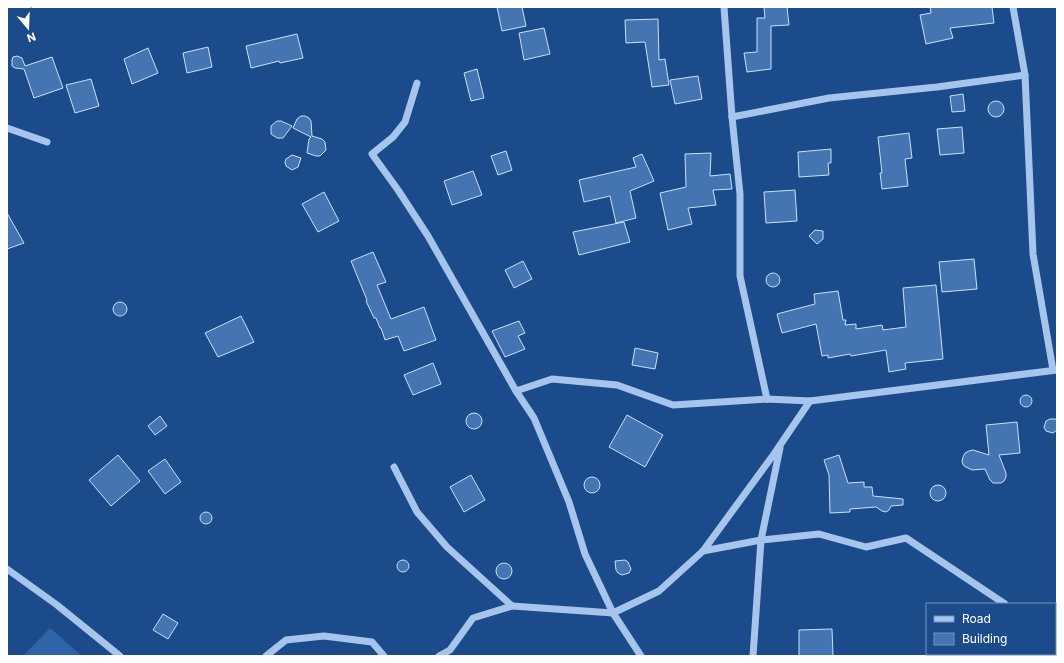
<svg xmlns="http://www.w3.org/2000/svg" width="1064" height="663" font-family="Inter,sans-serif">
<rect width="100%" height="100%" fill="#1b4b8a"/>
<!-- green -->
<path fill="#2e65a8" d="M50 628 82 656H23Z"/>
<!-- building -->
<g fill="#4475b2" stroke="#cae0f9">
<path d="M497 7H522L526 26 502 31Z"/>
<path d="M764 7H787L789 25 771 26V69L747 72 744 53 757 52V18H765Z"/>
<path d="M930 7H992L994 23 950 28 953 38 926 44 920 15 931 13Z"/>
<path d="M658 19 659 60 665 59 669 85 652 87 645 42 626 43 625 20Z"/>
<path d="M544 28 550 54 524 60 519 33Z"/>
<path d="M297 34 303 58 280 63 279 61 251 68 246 46Z"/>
<path d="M208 47 212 67 187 73 183 53Z"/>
<path d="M148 48 158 73 132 84 124 59Z"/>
<path d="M17 56 22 58 25 66 52 57 63 88 34 98 24 69 15 68 12 66V60L13 57Z"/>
<path d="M477 69 484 98 471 101 464 73Z"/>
<path d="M698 76 702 99 675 104 670 80Z"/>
<path d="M91 79 99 106 75 113 66 85Z"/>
<path d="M963 94 965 111 952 112 950 96Z"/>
<circle cx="996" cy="109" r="8"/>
<path d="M301 116H305L309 118 311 121 312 136 322 139 325 142 326 150 320 156H316L307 153 309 139 311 137 293 128 297 119Z"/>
<path d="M277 121H281L292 126 283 138H277L271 134V126Z"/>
<path d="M962 127 964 153 940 155 937 129Z"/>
<path d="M909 133 912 158 905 159 908 186 882 189 880 173H882L878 137Z"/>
<path d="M831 149V163H828L829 175 799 177 798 152Z"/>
<path d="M506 151 512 170 498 175 491 156Z"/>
<path d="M711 153 710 176 730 174 732 189 713 190 716 205 688 208 692 224 668 230 660 193 686 187 685 154Z"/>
<path d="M642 154 654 181 630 191 636 218 616 223 610 196 584 202 579 180 636 167 633 158Z"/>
<path d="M292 155 301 158 298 167 292 170 286 166 285 162 286 159Z"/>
<path d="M473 171 482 195 452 205 444 181Z"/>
<path d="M795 190 797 221 766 223 764 192Z"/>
<path d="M324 192 339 221 318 232 302 204Z"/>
<path d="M7 213 24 243 7 249Z"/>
<path d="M624 222 630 242 579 255 573 232Z"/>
<path d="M815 230 823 231V239L817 244 809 236Z"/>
<path d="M373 252 386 282 377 285 391 319 424 307 436 340 404 351 398 336 385 340 381 328H380L376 318H374L366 301 367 300 351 261Z"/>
<path d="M974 259 977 289 942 292 939 262Z"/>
<path d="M523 261 532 279 514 288 505 270Z"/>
<circle cx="773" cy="280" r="7"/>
<path d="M936 285 943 359 905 363 906 369 889 372 886 350 851 356 850 354 828 358V355L822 356 816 324 782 333 777 314 815 304 814 294 838 291 843 320H846L845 325 856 324V329L882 325 883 330 906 327 903 288Z"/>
<circle cx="120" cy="309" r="7"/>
<path d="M241 316 254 342 218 357 205 333Z"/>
<path d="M519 321 525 333 518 336 525 349 505 357 492 331Z"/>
<path d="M635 348 658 353 655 369 632 365Z"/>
<path d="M433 363 441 384 413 395 404 375Z"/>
<circle cx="1026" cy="401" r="6"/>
<circle cx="474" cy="421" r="8"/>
<path d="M627 415 663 435 645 467 609 447Z"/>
<path d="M160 416 167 426 155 435 148 426Z"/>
<path d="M1050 419H1057V430L1053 433 1046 431 1044 427 1046 421Z"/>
<path d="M1017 422 1020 453 999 455 1006 473V477L1004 481 1001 483H993L990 480 985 469 972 470 964 466 962 462 963 457 965 453 969 451 973 450 989 455 986 425Z"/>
<path d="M118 455 140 481 111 506 89 480Z"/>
<path d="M839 455 848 483 864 482V487H872L873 496 903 499V505L891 506 889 510 886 512 882 511 876 507 850 509V512L830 513 829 475 824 460Z"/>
<path d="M165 459 181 482 165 494 148 471Z"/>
<path d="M471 475 485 500 464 512 450 487Z"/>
<circle cx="592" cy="485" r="8"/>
<circle cx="938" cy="493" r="8"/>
<circle cx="206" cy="518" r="6"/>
<path d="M625 560 628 562 631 569 629 573 622 575 618 573 616 570 615 561Z"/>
<circle cx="403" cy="566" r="6"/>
<circle cx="504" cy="571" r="8"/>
<path d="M163 614 178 623 168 639 153 630Z"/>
<path d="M832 629 833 656H799V630Z"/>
</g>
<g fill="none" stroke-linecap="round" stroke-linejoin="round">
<!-- minor -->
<g stroke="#a5c5ed" stroke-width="7">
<path d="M724 7 732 117 740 194V276L767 399"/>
<path d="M1013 7 1025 75 1033 254 1053 370"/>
<path d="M417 83 405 122 393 137 372 154 398 190 428 236 516 391 534 418 569 502 585 554 613 613 641 656"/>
<path d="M732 117 829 98 937 87 1025 75"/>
<path d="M7 128 47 142"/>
<path d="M516 391 552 379 617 385 673 405 767 399 810 401"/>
<path d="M394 467 417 512 447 547 512 606 473 618 450 650 439 656"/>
<path d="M703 551 761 540 819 534 866 547 906 538 1005 604"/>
<path d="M7 569 57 605 120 656"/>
<path d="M512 606 613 613 659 591 703 551 774 454 810 401 1057 370"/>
<path d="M1055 635 1057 636"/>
<path d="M266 656 286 640 324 636 372 642 384 656"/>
<path d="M753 656 761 540 780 448"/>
</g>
</g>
<!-- border -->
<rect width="1064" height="663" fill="none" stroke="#ffffff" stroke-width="16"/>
<!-- legend -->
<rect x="926" y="603" width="130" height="52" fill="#1b4b8a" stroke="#7693b9"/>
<rect x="934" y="616" width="20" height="6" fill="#a5c5ed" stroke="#7693b9"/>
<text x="962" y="623" font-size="12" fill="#ffffff">Road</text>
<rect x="934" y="633" width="20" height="12" fill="#4475b2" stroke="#7693b9"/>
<text x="962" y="643" font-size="12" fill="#ffffff">Building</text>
<!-- north arrow -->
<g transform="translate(28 28) rotate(161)" stroke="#1b4b8a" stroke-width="3" paint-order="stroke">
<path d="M0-3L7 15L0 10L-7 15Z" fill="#ffffff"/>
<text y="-6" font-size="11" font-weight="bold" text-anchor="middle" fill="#ffffff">N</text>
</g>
</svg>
